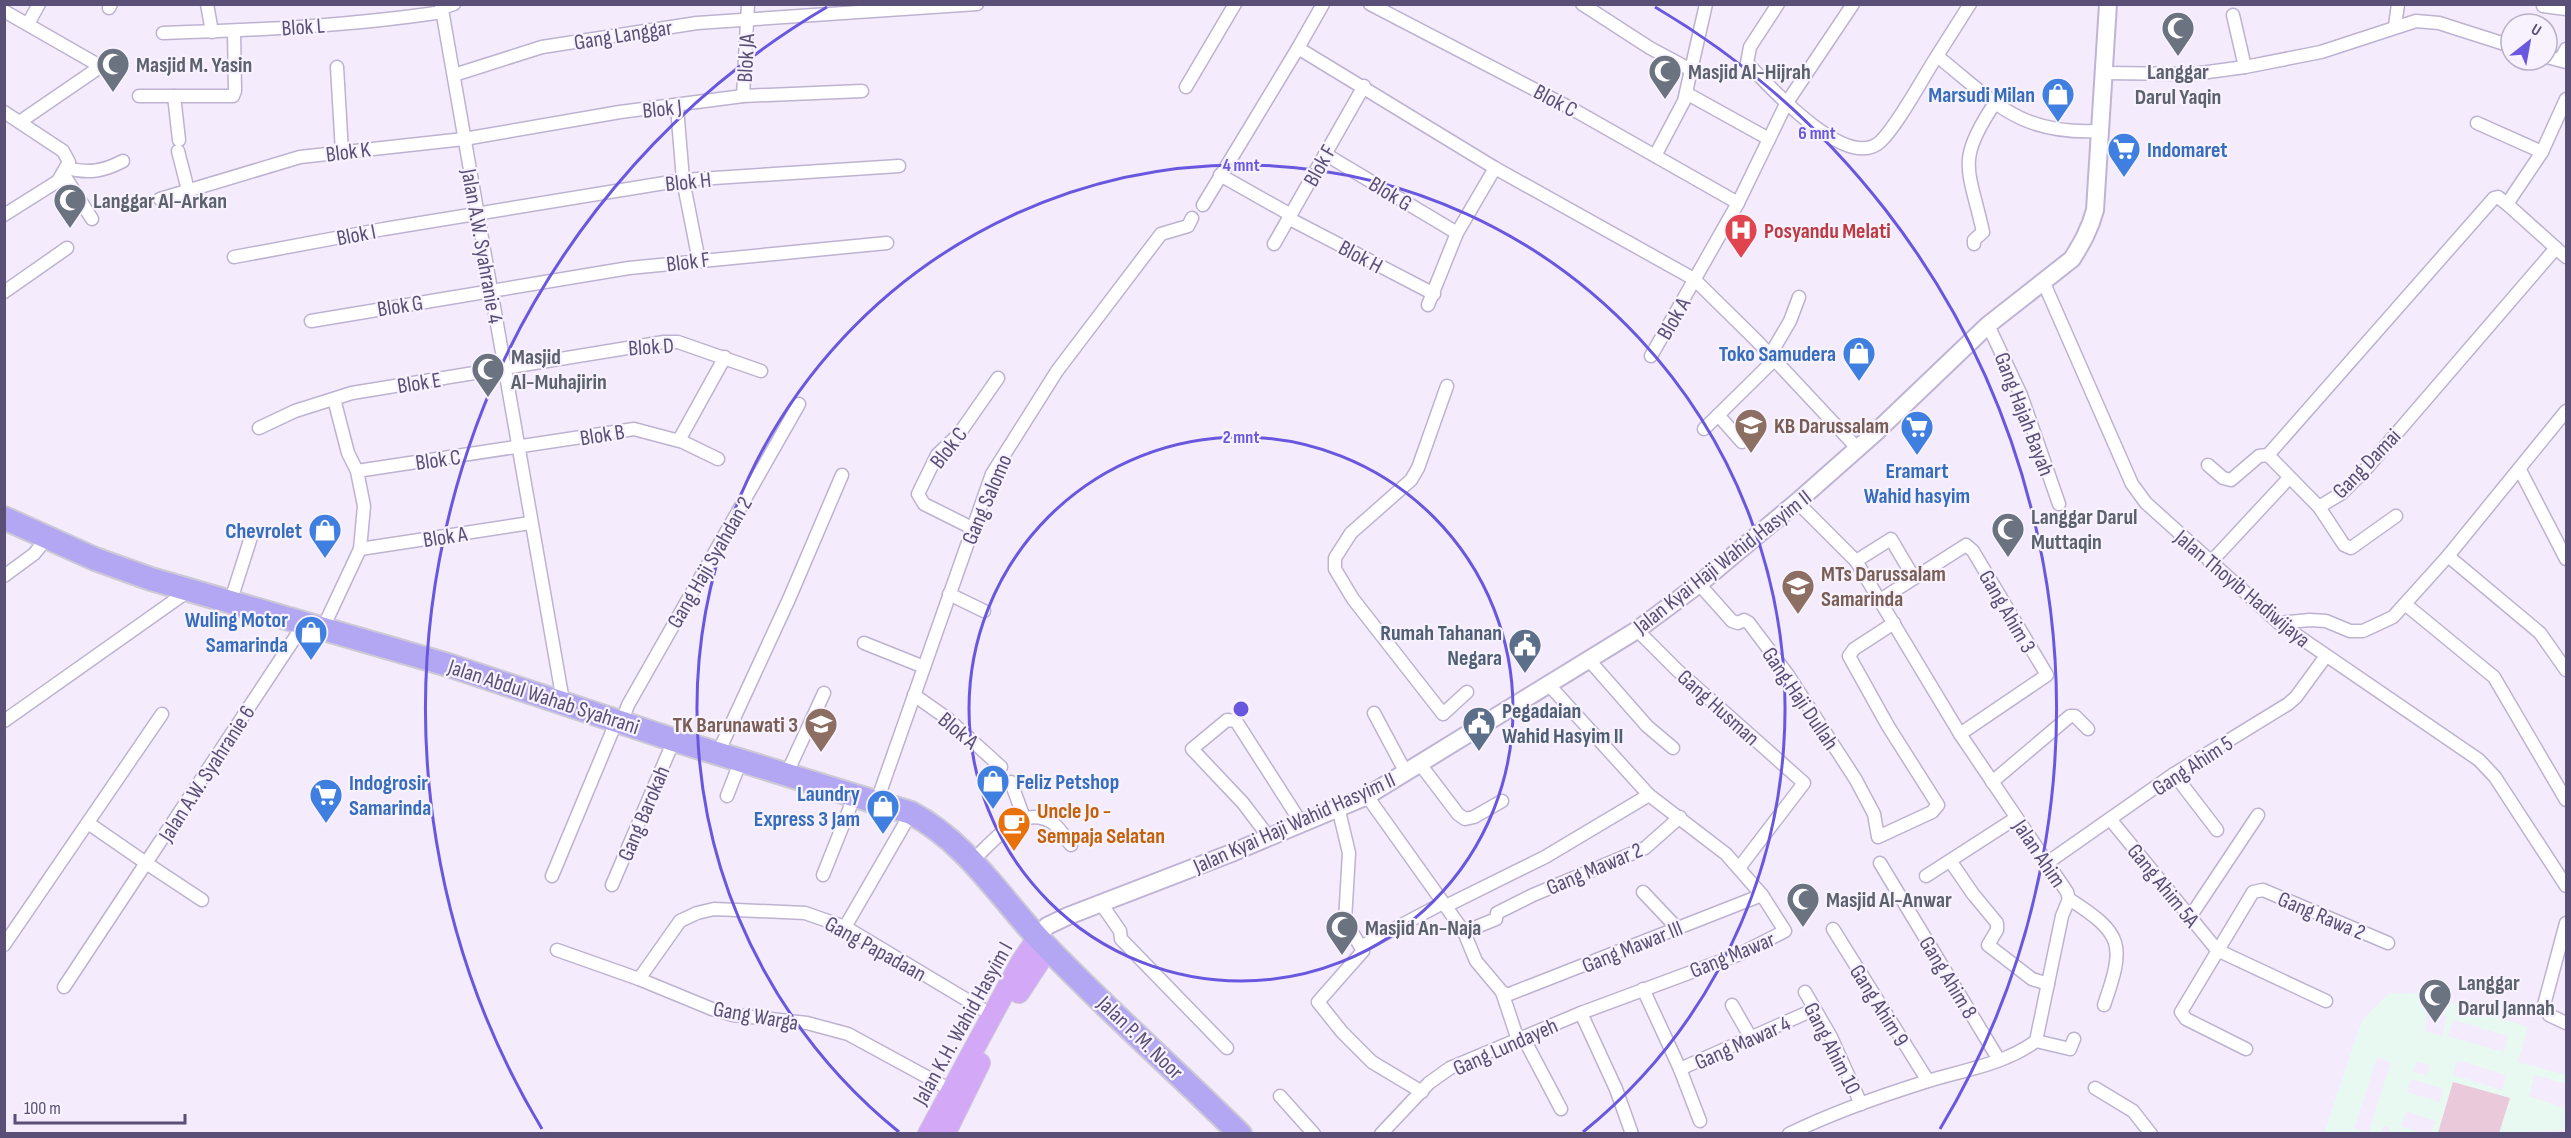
<svg xmlns="http://www.w3.org/2000/svg" width="2571" height="1138" font-family="'Sofia Sans Condensed',sans-serif">
<rect width="100%" height="100%" fill="#f4ebfc"/>
<!-- education -->
<path fill="#e8f9f1" fill-rule="evenodd" d="M2389 993 2426 994 2528 1027 2518 1062 2566 1075V1084L2535 1075 2529 1096 2566 1109V1130L2499 1133 2509 1098 2453 1082 2438 1133H2431L2435 1121 2406 1111 2401 1126 2421 1133H2389L2390 1128 2384 1126 2382 1133 2324 1134 2362 1020ZM2428 1011 2447 1016 2442 1036 2424 1031ZM2453 1020 2508 1036 2504 1052 2448 1036ZM2377 1058 2391 1062 2368 1133 2354 1128ZM2457 1060 2506 1075 2502 1090 2453 1075ZM2416 1062 2429 1065 2427 1075 2413 1072ZM2411 1079 2443 1089 2440 1102 2407 1092Z"/>
<!-- green -->
<path fill="#eacada" d="M2453 1082 2510 1098 2499 1133H2438Z"/>
<g fill="none" stroke-linecap="round" stroke-linejoin="round">
<defs>
<g id="street">
<path d="M207 4 212 32"/>
<path d="M441 4 563 701"/>
<path d="M1370 4 1576 111 1738 203"/>
<path d="M1582 4 1650 48 1693 71"/>
<path d="M1778 4 1750 47 1747 63C1768 85 1848 174 1881 141 1899 123 1922 79 1937 56 1996 103 2019 135 2100 131"/>
<path d="M2543 6 2566 9"/>
<path d="M109 8 111 4"/>
<path d="M442 8 454 4"/>
<path d="M4 11 93 62 97 69 21 121"/>
<path d="M2233 15 2245 67"/>
<path d="M28 24 39 4"/>
<path d="M2395 26 2398 4"/>
<path d="M163 33C256 30 350 26 442 12"/>
<path d="M1298 48 1323 4"/>
<path d="M1937 56 1970 4"/>
<path d="M2547 57 2566 62"/>
<path d="M2560 60 2566 49"/>
<path d="M337 67 342 152"/>
<path d="M2104 73 2193 74 2245 67 2321 52 2416 21 2439 23 2511 46"/>
<path d="M454 75 542 47 697 23 977 4"/>
<path d="M1186 87 1235 4"/>
<path d="M1686 93 1769 139"/>
<path d="M139 96H233L235 91 234 31"/>
<path d="M174 96 179 140"/>
<path d="M743 96 748 4"/>
<path d="M677 107 683 180 699 261"/>
<path d="M4 112 63 151 69 162 58 181 4 215"/>
<path d="M2477 123 2542 152"/>
<path d="M178 151 188 190"/>
<path d="M1325 154 1457 233"/>
<path d="M1656 154 1684 101 1706 4"/>
<path d="M67 168C88 174 104 171 123 161"/>
<path d="M64 175 92 219"/>
<path d="M1220 175 1291 215"/>
<path d="M160 199 300 157 464 139 620 112 743 96 862 91"/>
<path d="M2507 204 2566 257"/>
<path d="M1203 205 1298 48 1495 168 1694 279 1756 340 1858 449"/>
<path d="M1288 218 1434 294"/>
<path d="M1274 244 1364 86"/>
<path d="M1974 244V240L1983 232C1969 168 1955 162 1995 103"/>
<path d="M2556 248 2365 470 2342 493 2319 507 2268 455 2494 198 2498 197 2507 204 2542 152 2566 99"/>
<path d="M234 257 384 229 683 180 899 166"/>
<path d="M2043 281 2132 484 2146 503 2279 623 2479 760 2495 777 2566 886"/>
<path d="M4 292 67 248"/>
<path d="M1428 305 1457 233 1495 168"/>
<path d="M311 321 629 268 887 243"/>
<path d="M1988 325 2021 395 2059 504"/>
<path d="M1770 355 1790 321 1799 297"/>
<path d="M1651 356 1738 203 1786 104 1853 4"/>
<path d="M1447 386 1418 468 1411 480 1351 533 1335 558V569L1353 599 1443 714 1467 692"/>
<path d="M1718 415 1742 442"/>
<path d="M259 428 295 411 352 393 664 342H678L761 371"/>
<path d="M1704 429 1774 360"/>
<path d="M679 440 725 357"/>
<path d="M2208 465 2223 478 2231 480 2259 456 2268 455"/>
<path d="M2520 470 2566 559"/>
<path d="M357 471 634 429 683 442 718 459"/>
<path d="M2319 507 2344 545 2351 548 2396 516"/>
<path d="M972 528 924 504 918 494 937 455 959 434 998 378"/>
<path d="M360 549 530 523"/>
<path d="M2448 556 2540 633 2566 670"/>
<path d="M1856 561 1891 539 1914 578"/>
<path d="M2210 563 2289 478"/>
<path d="M4 576 34 554 48 537"/>
<path d="M1699 584 1732 621 1738 623 1744 620 1749 623 1788 675 1856 780 1874 814 1878 837 1932 812 1938 805 1888 726 1849 656 1854 649 1894 623"/>
<path d="M949 594 984 611"/>
<path d="M1880 600 1966 545 1973 551 2047 675 1960 734"/>
<path d="M230 603 252 534"/>
<path d="M2405 604 2494 677 2566 800"/>
<path d="M2279 623 2310 620 2326 621 2350 631H2363L2393 617 2448 556 2566 411"/>
<path d="M323 628 360 549 364 506 357 471 348 453 334 399"/>
<path d="M1637 630 1677 670 1804 783 1739 868"/>
<path d="M864 643 924 667"/>
<path d="M1589 660 1647 726 1673 748"/>
<path d="M914 695 948 719 1001 767"/>
<path d="M1374 713 1406 773"/>
<path d="M4 721 188 591"/>
<path d="M622 721 628 705 799 404"/>
<path d="M718 753 789 599 842 475"/>
<path d="M1420 764 1458 814 1465 819 1474 817 1502 801"/>
<path d="M787 773 824 693"/>
<path d="M2174 774 2217 830"/>
<path d="M1011 782 1024 818"/>
<path d="M1992 782 2070 716H2075L2088 729"/>
<path d="M727 796 741 760"/>
<path d="M1367 796 1464 932 1476 961 1502 992"/>
<path d="M877 801 992 474 1057 371 1161 234 1188 226 1192 218"/>
<path d="M1338 807 1349 853 1345 920 1363 951 1318 1002 1342 1032 1372 1062 1422 1092"/>
<path d="M2110 819 2217 950 2326 1001"/>
<path d="M88 823 146 863 304 624"/>
<path d="M1268 836 1243 803 1192 749 1227 720 1236 721 1302 824"/>
<path d="M972 861C993 842 1022 802 1053 823 1060 828 1066 839 1071 845"/>
<path d="M1951 862 1973 894 1997 923V930L1988 945 2032 979 2048 984"/>
<path d="M1880 863 1999 1060"/>
<path d="M2047 863 2174 774 2288 704 2296 697 2326 656"/>
<path d="M823 875 855 795"/>
<path d="M552 876 617 720"/>
<path d="M1926 876 2016 818"/>
<path d="M612 885 674 740"/>
<path d="M1643 892 1677 928"/>
<path d="M2069 899C2124 934 2125 945 2104 1005"/>
<path d="M1100 902 1120 931 1121 939 1227 1048"/>
<path d="M1446 906 1545 857 1649 795"/>
<path d="M2190 917 2258 815"/>
<path d="M2566 923 2544 1005 2549 1015 2566 1023"/>
<path d="M845 927 911 813"/>
<path d="M1833 929 1928 1081"/>
<path d="M1464 932 1496 919 1497 913 1533 895 1645 848 1680 817"/>
<path d="M4 945 162 714"/>
<path d="M1362 946 1443 903"/>
<path d="M557 950 639 979 712 1009 733 1015 807 1023 848 1034 951 1090"/>
<path d="M639 979 680 921 697 913 714 909 805 913 845 927 992 1015"/>
<path d="M64 987 146 863 202 900"/>
<path d="M1643 989 1680 1069 1700 1121"/>
<path d="M1502 992 1507 995 1762 895"/>
<path d="M1502 992 1518 1040"/>
<path d="M1805 992 1831 1037 1861 1104"/>
<path d="M1732 1005 1751 1038"/>
<path d="M1581 1013 1616 1089 1632 1134"/>
<path d="M1523 1037 1561 1109"/>
<path d="M2036 1041 2070 1049 2074 1039"/>
<path d="M2246 1049 2186 1019 2181 1012 2253 892 2263 890 2388 943"/>
<path d="M1680 1069 1804 1014"/>
<path d="M2095 1088 2133 1111 2151 1134"/>
<path d="M1280 1096 1314 1134"/>
<path d="M1381 1134 1429 1083 1450 1068 1581 1013 1740 954 1785 931 1762 895 1726 854 1649 795 1549 685"/>
<path d="M1789 1134C1834 1112 1880 1096 1928 1081 1964 1070 2005 1064 2036 1041L2062 916 2069 899 2067 892 1960 734 1856 561 1797 502"/>
</g>
<path id="secondary" d="M1038 937 1047 926 1068 916 1229 854 1367 796 1637 630 1699 584 1797 502 1875 433 1988 325 2072 259C2082 243 2090 229 2095 210L2108 4"/>
<g id="primary">
<path d="M1019 993 1049 947"/>
<path d="M928 1134 1021 962 1038 937"/>
<path d="M945 1134 980 1063"/>
</g>
<path id="highway" d="M4 518 95 559 151 579 448 665 674 740 911 813C966 842 999 896 1040 940 1104 1007 1174 1069 1240 1134"/>
</defs>
<!-- street casing -->
<use href="#street" stroke="#bdb3d1" stroke-width="15"/>
<!-- secondary casing -->
<use href="#secondary" stroke="#bfb4d6" stroke-width="20"/>
<!-- primary casing -->
<use href="#primary" stroke="#cdcad6" stroke-width="22"/>
<!-- highway casing -->
<use href="#highway" stroke="#cdcad6" stroke-width="26"/>
<!-- street -->
<use href="#street" stroke="#fff" stroke-width="12"/>
<!-- secondary -->
<use href="#secondary" stroke="#fff" stroke-width="16"/>
<!-- primary -->
<use href="#primary" stroke="#d2a8f7" stroke-width="20"/>
<!-- highway -->
<use href="#highway" stroke="#b3a6f3" stroke-width="22"/>
</g>
<!-- distance rings -->
<g fill="none" stroke="#6957df" stroke-width="3">
<circle cx="1241" cy="709" r="272"/>
<path d="M899 1132A544 544 0 1 1 1583 1132"/>
<path d="M542 1129A815 815 0 0 1 827 7M1655 7A815 815 0 0 1 1940 1129"/>
</g>
<!-- icons -->
<defs>
<symbol id="mosque-pin" viewBox="-11 -11 22 30"><path d="M0 17L-7.5 6A9.5 9.5 0 1 1 7.5 6Z" fill="#6b7280" stroke="#f8f2fe"/><path d="M3.5-4.9A6 6 0 1 0 3.5 4.9A5 5 0 1 1 3.5-4.9Z" fill="#fff"/></symbol>
<symbol id="shop-pin" viewBox="-11 -11 22 30"><path d="M0 17L-7.5 6A9.5 9.5 0 1 1 7.5 6Z" fill="#3f7fe0" stroke="#f8f2fe"/><path d="M-5-2.5h2.3a2.7 3.5 0 0 1 5.4 0H5L5.5 6h-11ZM-1.5-2.5h3a1.5 2.3 0 0 0-3 0Z" fill="#fff"/></symbol>
<symbol id="supermarket-pin" viewBox="-11 -11 22 30"><path d="M0 17L-7.5 6A9.5 9.5 0 1 1 7.5 6Z" fill="#3f7fe0" stroke="#f8f2fe"/><path d="M-6-5.5h2.5l.6 2H6L4.5 2H-2.5L-4.4-4H-6ZM-1.5 3.2a1.3 1.3 0 1 0 .1 0ZM3 3.2a1.3 1.3 0 1 0 .1 0Z" fill="#fff"/></symbol>
<symbol id="hospital-pin" viewBox="-11 -11 22 30"><path d="M0 17L-7.5 6A9.5 9.5 0 1 1 7.5 6Z" fill="#e0444e" stroke="#f8f2fe"/><path d="M-5-5h3v3.5h4V-5h3V5h-3V1.5h-4V5h-3Z" fill="#fff"/></symbol>
<symbol id="school-pin" viewBox="-11 -11 22 30"><path d="M0 17L-7.5 6A9.5 9.5 0 1 1 7.5 6Z" fill="#8d6e63" stroke="#f8f2fe"/><path d="M0-5L7-2L0 1L-7-2ZM-4 1L0 2.5L4 1V4Q0 6-4 4Z" fill="#fff"/></symbol>
<symbol id="civic-pin" viewBox="-11 -11 22 30"><path d="M0 17L-7.5 6A9.5 9.5 0 1 1 7.5 6Z" fill="#5c6f8a" stroke="#f8f2fe"/><path d="M-.6-6.5H3V-4.5H.6V-3L4-1V1h2V6H-6V1h2V-1L-.6-3ZM-1.2 2.5V6h2.4V2.5Z" fill="#fff"/></symbol>
<symbol id="cafe-pin" viewBox="-11 -11 22 30"><path d="M0 17L-7.5 6A9.5 9.5 0 1 1 7.5 6Z" fill="#e8710a" stroke="#f8f2fe"/><path d="M-5.5-4.5H6V0H3Q3 3.5 0 3.5H-2.5Q-5.5 3.5-5.5 0ZM3-3.2v2h1.7v-2ZM-6 4.5H4V6H-6Z" fill="#fff"/></symbol>
</defs>
<g fill-rule="evenodd">
<use href="#mosque-pin" x="2159" y="9" width="38" height="52"/>
<use href="#mosque-pin" x="94" y="45" width="38" height="52"/>
<use href="#mosque-pin" x="1646" y="52" width="38" height="52"/>
<use href="#shop-pin" x="2039" y="75" width="38" height="52"/>
<use href="#supermarket-pin" x="2105" y="130" width="38" height="52"/>
<use href="#mosque-pin" x="51" y="181" width="38" height="52"/>
<use href="#hospital-pin" x="1722" y="211" width="38" height="52"/>
<use href="#shop-pin" x="1840" y="334" width="38" height="52"/>
<use href="#mosque-pin" x="469" y="350" width="38" height="52"/>
<use href="#school-pin" x="1732" y="406" width="38" height="52"/>
<use href="#supermarket-pin" x="1898" y="408" width="38" height="52"/>
<use href="#mosque-pin" x="1989" y="510" width="38" height="52"/>
<use href="#shop-pin" x="306" y="511" width="38" height="52"/>
<use href="#school-pin" x="1779" y="567" width="38" height="52"/>
<use href="#shop-pin" x="292" y="613" width="38" height="52"/>
<use href="#civic-pin" x="1506" y="626" width="38" height="52"/>
<use href="#civic-pin" x="1460" y="704" width="38" height="52"/>
<use href="#school-pin" x="802" y="705" width="38" height="52"/>
<use href="#shop-pin" x="974" y="762" width="38" height="52"/>
<use href="#supermarket-pin" x="307" y="776" width="38" height="52"/>
<use href="#shop-pin" x="864" y="787" width="38" height="52"/>
<use href="#cafe-pin" x="995" y="804" width="38" height="52"/>
<use href="#mosque-pin" x="1784" y="880" width="38" height="52"/>
<use href="#mosque-pin" x="1323" y="908" width="38" height="52"/>
<use href="#mosque-pin" x="2416" y="976" width="38" height="52"/>
</g>
<g text-anchor="middle" stroke-width="4.5" stroke-linejoin="round" paint-order="stroke">
<!-- street labels -->
<g font-size="22" fill="#594f77" stroke="#f8f2fe">
<text transform="translate(303 26) rotate(-4)" y="8">Blok L</text>
<text transform="translate(623 34) rotate(-9)" y="8">Gang Langgar</text>
<text transform="translate(745 58) rotate(-87)" y="8">Blok JA</text>
<text transform="translate(1556 100) rotate(28)" y="8">Blok C</text>
<text transform="translate(662 108) rotate(-6)" y="8">Blok J</text>
<text transform="translate(348 151) rotate(-7)" y="8">Blok K</text>
<text transform="translate(1319 165) rotate(-61)" y="8">Blok F</text>
<text transform="translate(688 181) rotate(-6)" y="8">Blok H</text>
<text transform="translate(1391 193) rotate(31)" y="8">Blok G</text>
<text transform="translate(356 234) rotate(-11)" y="8">Blok I</text>
<text transform="translate(483 246) rotate(80)" y="8">Jalan A.W. Syahranie 4</text>
<text transform="translate(1361 256) rotate(28)" y="8">Blok H</text>
<text transform="translate(688 261) rotate(-7)" y="8">Blok F</text>
<text transform="translate(400 305) rotate(-9)" y="8">Blok G</text>
<text transform="translate(1673 318) rotate(-60)" y="8">Blok A</text>
<text transform="translate(651 346) rotate(-4)" y="8">Blok D</text>
<text transform="translate(419 382) rotate(-9)" y="8">Blok E</text>
<text transform="translate(2025 414) rotate(69)" y="8">Gang Hajah Bayah</text>
<text transform="translate(602 434) rotate(-9)" y="8">Blok B</text>
<text transform="translate(948 447) rotate(-52)" y="8">Blok C</text>
<text transform="translate(438 459) rotate(-8)" y="8">Blok C</text>
<text transform="translate(2366 463) rotate(-46)" y="8">Gang Damai</text>
<text transform="translate(986 499) rotate(-67)" y="8">Gang Salomo</text>
<text transform="translate(445 536) rotate(-9)" y="8">Blok A</text>
<text transform="translate(1722 561) rotate(-38)" y="8">Jalan Kyai Haji Wahid Hasyim II</text>
<text transform="translate(709 562) rotate(-60)" y="8">Gang Haji Syahdan 2</text>
<text transform="translate(2243 588) rotate(40)" y="8">Jalan Thoyib Hadiwijaya</text>
<text transform="translate(2008 611) rotate(60)" y="8">Gang Ahim 3</text>
<text transform="translate(544 696) rotate(18)" y="8">Jalan Abdul Wahab Syahrani</text>
<text transform="translate(1801 698) rotate(56)" y="8">Gang Haji Dullah</text>
<text transform="translate(1719 707) rotate(42)" y="8">Gang Husman</text>
<text transform="translate(959 730) rotate(40)" y="8">Blok A</text>
<text transform="translate(2192 765) rotate(-33)" y="8">Gang Ahim 5</text>
<text transform="translate(206 773) rotate(-57)" y="8">Jalan A.W. Syahranie 6</text>
<text transform="translate(643 813) rotate(-67)" y="8">Gang Barokah</text>
<text transform="translate(1294 822) rotate(-24)" y="8">Jalan Kyai Haji Wahid Hasyim II</text>
<text transform="translate(2040 853) rotate(56)" y="8">Jalan Ahim</text>
<text transform="translate(1594 868) rotate(-23)" y="8">Gang Mawar 2</text>
<text transform="translate(2164 885) rotate(51)" y="8">Gang Ahim 5A</text>
<text transform="translate(2322 915) rotate(23)" y="8">Gang Rawa 2</text>
<text transform="translate(1632 946) rotate(-22)" y="8">Gang Mawar III</text>
<text transform="translate(876 948) rotate(29)" y="8">Gang Papadaan</text>
<text transform="translate(1732 954) rotate(-22)" y="8">Gang Mawar</text>
<text transform="translate(1949 977) rotate(59)" y="8">Gang Ahim 8</text>
<text transform="translate(1880 1005) rotate(58)" y="8">Gang Ahim 9</text>
<text transform="translate(756 1015) rotate(10)" y="8">Gang Warga</text>
<text transform="translate(962 1023) rotate(-61)" y="8">Jalan K.H. Wahid Hasyim I</text>
<text transform="translate(1141 1037) rotate(44)" y="8">Jalan P. M. Noor</text>
<text transform="translate(1742 1042) rotate(-24)" y="8">Gang Mawar 4</text>
<text transform="translate(1505 1046) rotate(-24)" y="8">Gang Lundayeh</text>
<text transform="translate(1833 1048) rotate(63)" y="8">Gang Ahim 10</text>
</g>
<!-- worship labels -->
<g font-size="22" font-weight="bold" fill="#5b616d" stroke="#f8f2fe" text-anchor="start">
<text x="136" y="72">Masjid M. Yasin</text>
<text x="1688" y="79">Masjid Al-Hijrah</text>
<text x="2178" y="79" text-anchor="middle">Langgar<tspan x="2178" dy="25">Darul Yaqin</tspan></text>
<text x="93" y="208">Langgar Al-Arkan</text>
<text x="511" y="364">Masjid<tspan x="511" dy="25">Al-Muhajirin</tspan></text>
<text x="2031" y="524">Langgar Darul<tspan x="2031" dy="25">Muttaqin</tspan></text>
<text x="1826" y="907">Masjid Al-Anwar</text>
<text x="1365" y="935">Masjid An-Naja</text>
<text x="2458" y="990">Langgar<tspan x="2458" dy="25">Darul Jannah</tspan></text>
</g>
<!-- shop labels -->
<g font-size="22" font-weight="bold" fill="#366cbe" stroke="#f8f2fe" text-anchor="end">
<text x="2035" y="102">Marsudi Milan</text>
<text x="2147" y="157" text-anchor="start">Indomaret</text>
<text x="1836" y="361">Toko Samudera</text>
<text x="1917" y="478" text-anchor="middle">Eramart<tspan x="1917" dy="25">Wahid hasyim</tspan></text>
<text x="302" y="538">Chevrolet</text>
<text x="288" y="627">Wuling Motor<tspan x="288" dy="25">Samarinda</tspan></text>
<text x="1016" y="789" text-anchor="start">Feliz Petshop</text>
<text x="349" y="790" text-anchor="start">Indogrosir<tspan x="349" dy="25">Samarinda</tspan></text>
<text x="860" y="801">Laundry<tspan x="860" dy="25">Express 3 Jam</tspan></text>
</g>
<!-- health labels -->
<g font-size="22" font-weight="bold" fill="#be3a42" stroke="#f8f2fe" text-anchor="start">
<text x="1764" y="238">Posyandu Melati</text>
</g>
<!-- education labels -->
<g font-size="22" font-weight="bold" fill="#785e54" stroke="#f8f2fe" text-anchor="start">
<text x="1774" y="433">KB Darussalam</text>
<text x="1821" y="581">MTs Darussalam<tspan x="1821" dy="25">Samarinda</tspan></text>
<text x="798" y="732" text-anchor="end">TK Barunawati 3</text>
</g>
<!-- service labels -->
<g font-size="22" font-weight="bold" fill="#4e5e75" stroke="#f8f2fe" text-anchor="end">
<text x="1502" y="640">Rumah Tahanan<tspan x="1502" dy="25">Negara</tspan></text>
<text x="1502" y="718" text-anchor="start">Pegadaian<tspan x="1502" dy="25">Wahid Hasyim II</tspan></text>
</g>
<!-- food labels -->
<g font-size="22" font-weight="bold" fill="#c56008" stroke="#f8f2fe" text-anchor="start">
<text x="1037" y="818">Uncle Jo -<tspan x="1037" dy="25">Sempaja Selatan</tspan></text>
</g>
</g>
<circle cx="1241" cy="709" r="9" fill="#6957df" stroke="#f8f2fe" stroke-width="3"/>
<g font-size="18" text-anchor="middle" font-weight="bold" fill="#6957df" stroke="#f8f2fe" stroke-width="4.5" stroke-linejoin="round" paint-order="stroke">
<text x="1817" y="139">6 mnt</text>
<text x="1241" y="171">4 mnt</text>
<text x="1241" y="443">2 mnt</text>
</g>
<!-- border -->
<rect width="2571" height="1138" fill="none" stroke="#594f77" stroke-width="12"/>
<!-- north arrow -->
<g transform="translate(2529 42) rotate(31)"><circle r="28" fill="#f8f2fe" stroke="#b8b1c8" stroke-width="1.5"/>
<path d="M0-4.5L10 22L0 15L-10 22Z" fill="#6957df"/>
<text y="-9" font-size="16" font-weight="bold" text-anchor="middle" fill="#594f77">U</text>
</g>
<!-- scale -->
<path d="M15 1114v9h170v-9" fill="none" stroke="#594f77" stroke-width="3"/>
<text x="24" y="1114" font-size="18" fill="#594f77" stroke="#f8f2fe" stroke-width="4.5" paint-order="stroke">100 m</text>
</svg>
